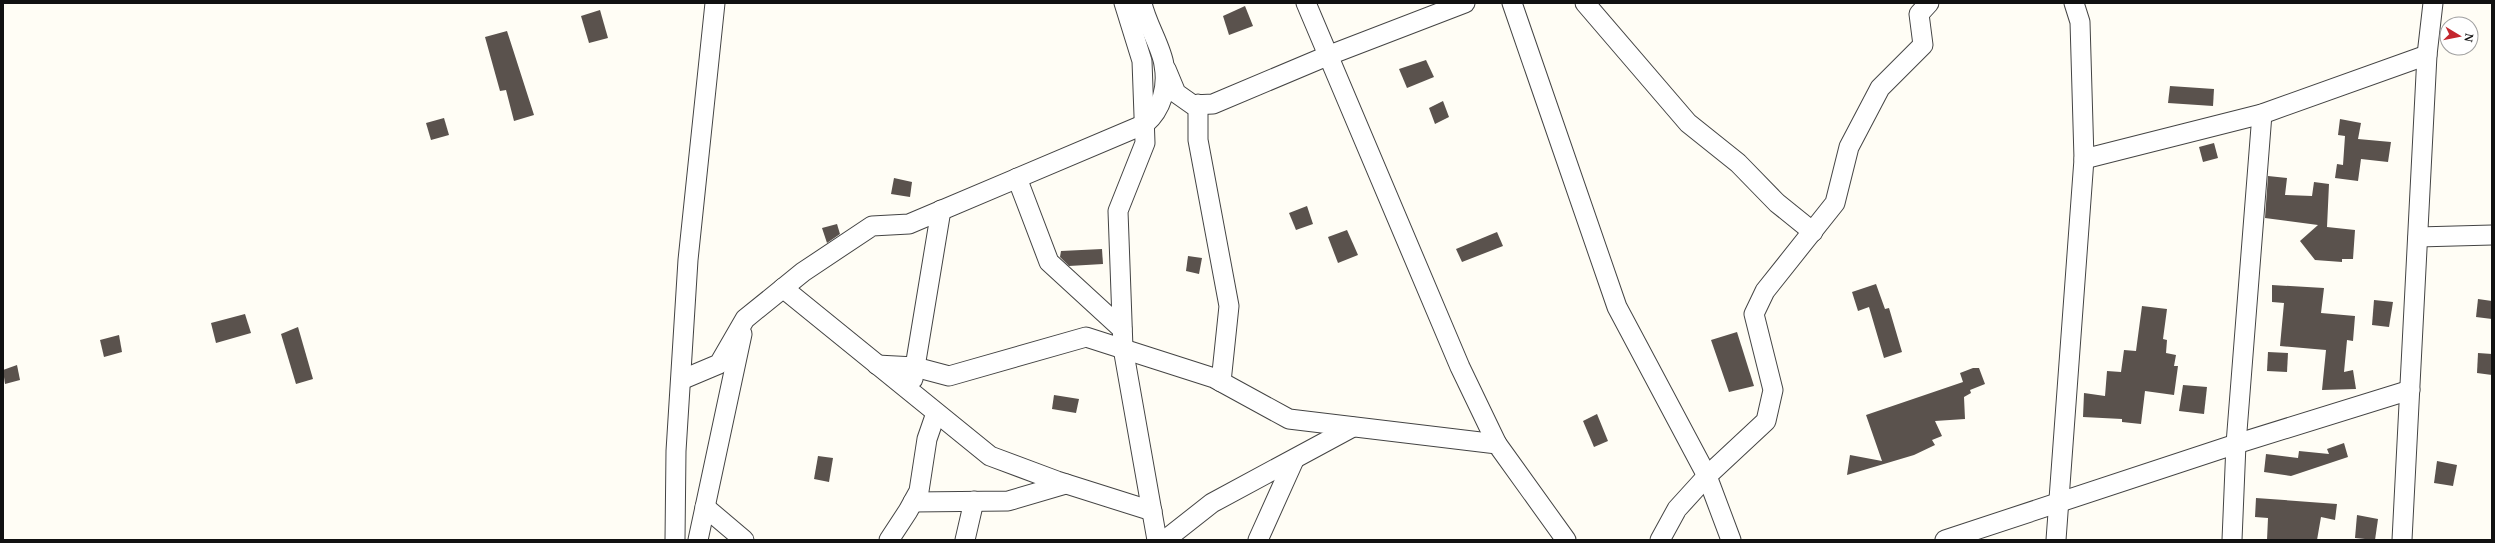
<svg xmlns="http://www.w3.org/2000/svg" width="2495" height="543" font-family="'Noto Serif',serif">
<rect width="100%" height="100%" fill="#fffdf5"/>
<!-- building -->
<g fill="#5a524d">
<path d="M1245 6 1253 26 1229 35 1223 16Z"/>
<path d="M600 10 608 38 589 43 581 16Z"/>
<path d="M507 31 534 115 514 121 506 90 500 91 485 37Z"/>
<path d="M1426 60 1434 77 1407 88 1399 69Z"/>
<path d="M2170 86 2214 89 2213 106 2168 103Z"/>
<path d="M1443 101 1449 117 1435 124 1429 108Z"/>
<path d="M444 118 449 135 431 140 426 123Z"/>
<path d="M2340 119 2361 123 2358 139 2391 142 2388 162 2361 159 2358 181 2335 178 2337 164 2343 165 2345 136 2338 135Z"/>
<path d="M2214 143 2218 158 2203 162 2199 147Z"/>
<path d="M2268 176 2287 178 2285 195 2312 196 2314 182 2329 184 2327 227 2355 230 2353 259H2342V262L2315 260 2300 241 2318 225 2265 218Z"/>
<path d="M894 178 912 182 910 197 891 194Z"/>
<path d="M1307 206 1313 224 1296 230 1289 213Z"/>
<path d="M837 224 840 234 827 243 822 228Z"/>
<path d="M1347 230 1358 255 1338 263 1328 237Z"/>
<path d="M1497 232 1503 246 1462 262 1456 249Z"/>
<path d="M1102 249 1103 264 1069 266 1060 257 1061 251Z"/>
<path d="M1188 256 1202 258 1199 274 1186 271Z"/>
<path d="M1876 284 1885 309 1889 308 1902 352 1884 358 1869 307 1858 311 1852 292Z"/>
<path d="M2272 285 2324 288 2321 313 2355 316 2353 341 2347 340 2344 372 2353 370 2356 389 2322 390 2326 350 2280 346 2284 303 2272 302Z"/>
<path d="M2478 299 2492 301V319L2476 317Z"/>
<path d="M2374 300 2393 302 2389 327 2372 325Z"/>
<path d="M2142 306 2167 309 2163 339 2167 340 2166 353 2176 355 2174 366H2178L2174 395 2145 391 2141 424 2122 422V419L2083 417 2084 393 2105 396 2107 371 2121 372 2124 350 2136 351Z"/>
<path d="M245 314 251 333 216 343 211 323Z"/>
<path d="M298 327 313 379 296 384 281 334Z"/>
<path d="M1737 332 1754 386 1729 392 1711 340Z"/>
<path d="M119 335 122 352 104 357 100 340Z"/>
<path d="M2268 352 2288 353 2287 372 2267 371Z"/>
<path d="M2478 353 2492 354V375L2477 373Z"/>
<path d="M17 365 20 380 5 384 3 370Z"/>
<path d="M1973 368H1979L1985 384 1970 390 1971 393 1964 397 1965 419 1935 421 1942 436 1932 440 1935 445 1914 455 1847 475 1850 455 1882 461 1866 415 1963 382 1960 373Z"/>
<path d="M2183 385 2207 387 2204 414 2179 411Z"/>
<path d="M1054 395 1079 399 1076 413 1052 409Z"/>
<path d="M1597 414 1608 441 1594 447 1583 421Z"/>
<path d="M2344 443 2348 457 2291 476 2264 472 2266 454 2298 458 2299 451 2329 454 2327 449Z"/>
<path d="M818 456 833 458 829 482 814 479Z"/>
<path d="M2437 461 2457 465 2453 486 2434 483Z"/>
<path d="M2256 498 2337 504 2335 520 2321 517 2317 540H2267L2268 518 2255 517Z"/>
<path d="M2357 515 2378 519 2375 540 2355 538Z"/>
</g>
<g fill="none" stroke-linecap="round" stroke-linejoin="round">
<defs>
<g id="minor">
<path d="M1124 3 1142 61 1145 143 1118 211 1123 348 1157 540"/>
<path d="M1306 3 1460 367 1497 444"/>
<path d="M1512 3 1617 307 1707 476 1731 540"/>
<path d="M1585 3 1688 123 1738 163 1777 203 1813 232"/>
<path d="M1166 69 1176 93 1193 105 1213 104 1327 56 1465 3"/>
<path d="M1198 104V140L1229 306 1221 382"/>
<path d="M2084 159 2262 114 2427 55"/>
<path d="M1017 178 1049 262 1122 329"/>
<path d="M2418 237 2492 235"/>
<path d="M783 288 990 456 1057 481 1152 511"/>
<path d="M877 365 915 367 949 376 1086 337 1214 378 1289 419 1497 444 1566 540"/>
<path d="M913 379 941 210"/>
<path d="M681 380 719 364 745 319 803 272 872 226 909 224 1145 124C1162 109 1168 87 1164 65 1162 48 1146 23 1142 3"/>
<path d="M913 502 1008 501 1066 484"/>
<path d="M705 507 744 540"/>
<path d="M675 540 676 451 688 260 715 3"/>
<path d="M698 540 742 334"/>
<path d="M889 540 908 511 919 491 927 439 936 413"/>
<path d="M965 540 974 501"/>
<path d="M1165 540 1212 503 1353 427"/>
<path d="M1258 540 1294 460"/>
<path d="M1660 540 1677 509 1707 476 1766 421 1773 390 1754 314 1765 291 1835 203 1849 147 1880 88 1923 45 1919 14 1929 3"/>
<path d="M1945 540 2236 444 2410 390"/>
<path d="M2056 540 2084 159 2080 22 2074 3"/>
<path d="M2232 540 2236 444 2262 114"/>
<path d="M2402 540 2427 55 2433 3"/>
</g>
</defs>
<!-- minor casing -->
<use href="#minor" stroke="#444" stroke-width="21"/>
<!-- minor -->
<use href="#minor" stroke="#fff" stroke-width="19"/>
</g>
<!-- border -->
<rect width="2495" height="543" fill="none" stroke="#111111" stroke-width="8"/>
<!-- north arrow -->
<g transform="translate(2459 36) rotate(100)"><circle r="19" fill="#ffffff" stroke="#a0a0a0"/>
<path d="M0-3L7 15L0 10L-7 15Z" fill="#c4262e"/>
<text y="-6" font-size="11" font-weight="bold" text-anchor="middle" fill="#111111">N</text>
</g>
</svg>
